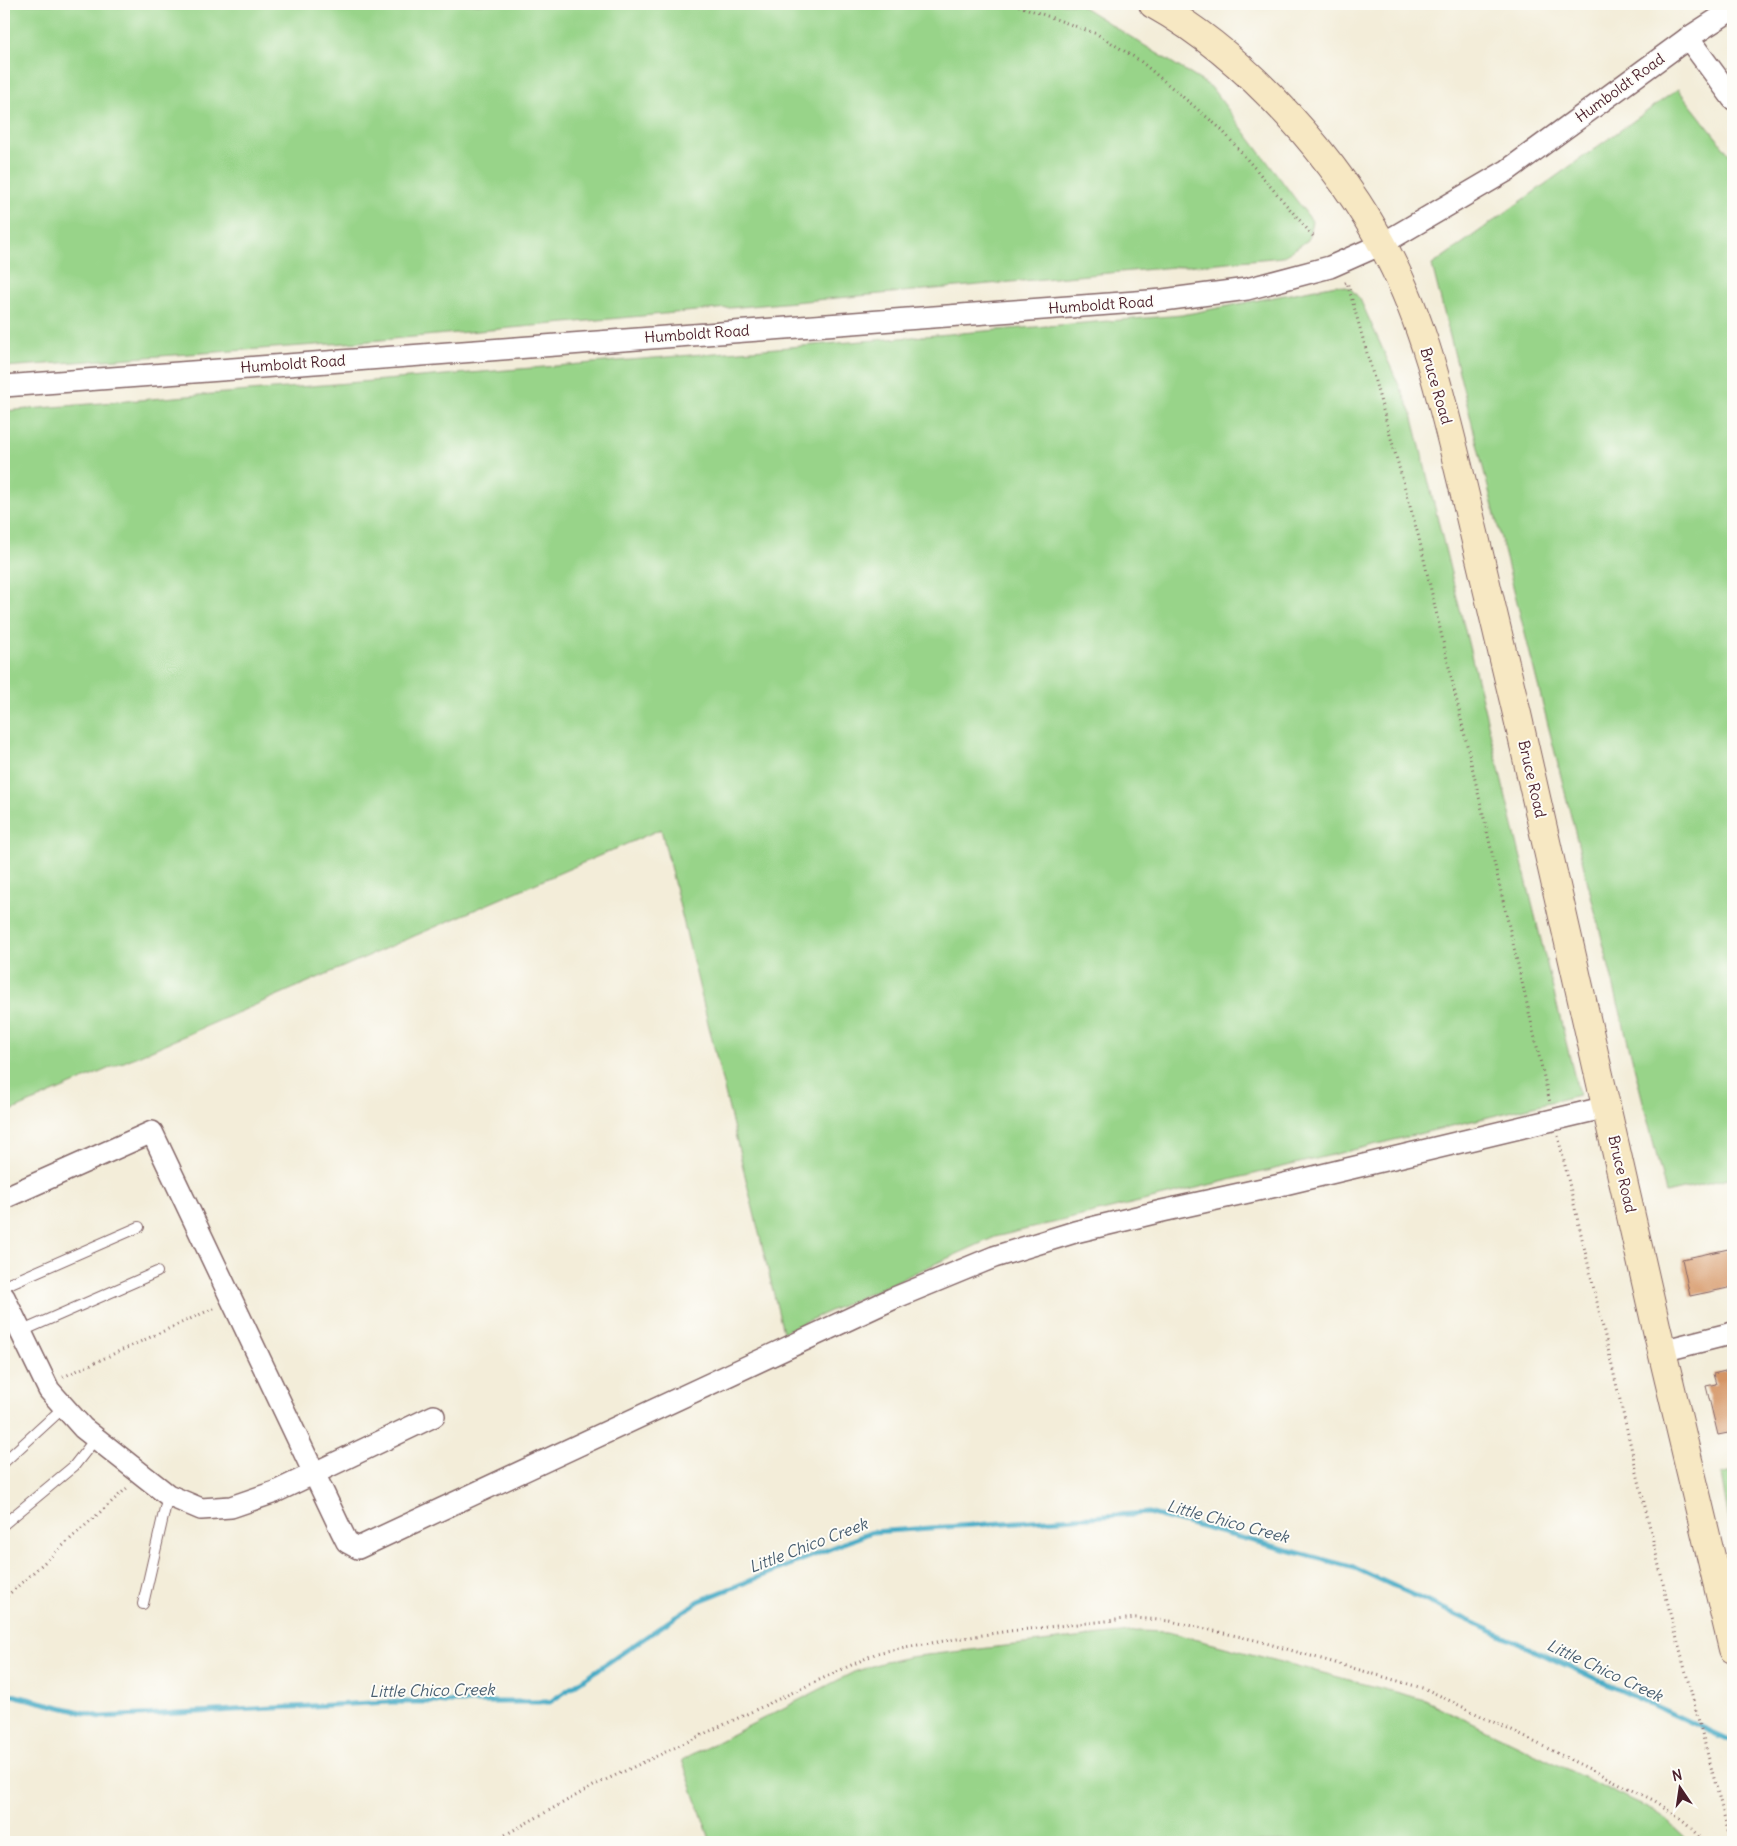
<svg xmlns="http://www.w3.org/2000/svg" width="1737" height="1846" font-family="Delius,sans-serif">
<rect width="100%" height="100%" fill="#fdfcf7"/>
<filter id="ink" filterUnits="userSpaceOnUse"><feTurbulence type="fractalNoise" baseFrequency=".02" numOctaves="2"/><feDisplacementMap in="SourceGraphic" scale="10" xChannelSelector="R" yChannelSelector="G"/><feConvolveMatrix kernelMatrix="1 2 1 2 8 2 1 2 1" color-interpolation-filters="sRGB"/></filter>
<filter id="wash" filterUnits="userSpaceOnUse"><feTurbulence type="fractalNoise" baseFrequency=".0096" numOctaves="4" result="noise"/><feDisplacementMap in="SourceGraphic" scale="20" xChannelSelector="R" yChannelSelector="G"/><feGaussianBlur stdDeviation="1.12" result="paint"/><feColorMatrix in="noise" values="0 0 0 0 0 0 0 0 0 0 0 0 0 0 0 0 0 1.4 0 .05"/><feComposite in="paint" operator="in"/></filter>
<g filter="url(#wash)">
<rect width="100%" height="100%" fill="#f3edd9"/>
<!-- green -->
<g fill="#98d489" stroke="#717a5a">
<path d="M4 4H1078L1211 87 1312 221 1308 240 1283 257 359 342 4 367Z"/>
<path d="M1678 89 1733 159V1177L1666 1193 1432 265Z"/>
<path d="M1336 285 1350 288 1360 299 1412 414 1579 1095 995 1237 783 1332 661 829 4 1114V411L1182 315Z"/>
<path d="M1733 1472V1544L1721 1475Z"/>
<path d="M1138 1631 1168 1632 1425 1700 1653 1811 1668 1821 1690 1842H711L682 1760 854 1672 881 1663 909 1657Z"/>
</g>
<g fill="none" stroke-linecap="round" stroke-linejoin="round">
<!-- stream -->
<path stroke="#45aac5" stroke-width="5" d="M4 1693 101 1717 390 1702H550L699 1601 872 1532 1148 1513 1355 1568 1733 1742"/>
</g>
<g id="blocks">
<!-- building -->
<g fill="#d59565">
<path d="M1733 1248V1287L1690 1296 1682 1259Z"/>
<path d="M1733 1369V1432L1718 1435 1706 1386 1716 1384 1713 1374Z"/>
</g>
</g>
</g>
<g filter="url(#ink)">
<use href="#blocks" fill-opacity="0" stroke="#856768" stroke-width="1"/>
<g fill="none" stroke-linecap="round" stroke-linejoin="round">
<defs>
<g id="lane">
<path d="M4 1286 139 1227"/>
<path d="M20 1332 157 1272"/>
<path d="M4 1462 64 1407"/>
<path d="M4 1524 74 1466 96 1438"/>
<path d="M143 1604 168 1495"/>
</g>
<g id="street">
<path d="M1688 38 1733 99"/>
<path d="M4 386 1163 300 1247 289 1330 267 1382 244 1508 170 1688 38 1733 9"/>
<path d="M4 1198 152 1132 341 1530 347 1542 358 1548 892 1299 994 1257 1075 1232 1162 1211 1276 1186 1607 1107"/>
<path d="M4 1297 49 1390 83 1428 168 1495 201 1509 231 1507 275 1492 434 1416"/>
<path d="M1662 1351 1733 1333"/>
</g>
<path id="secondary" d="M1153 4C1247 56 1340 162 1389 257 1426 328 1444 409 1463 487 1481 562 1499 638 1517 714 1565 917 1609 1122 1656 1326 1681 1434 1708 1541 1733 1649"/>
</defs>
<!-- lane casing -->
<use href="#lane" stroke="#856768" stroke-width="12"/>
<!-- street casing -->
<use href="#street" stroke="#856768" stroke-width="24"/>
<!-- secondary casing -->
<use href="#secondary" stroke="#856768" stroke-width="30"/>
<!-- path -->
<g stroke="#856768" stroke-width="3" stroke-dasharray="1 4" stroke-linecap="butt">
<path d="M1014 4 1097 34 1139 60 1221 129 1314 237"/>
<path d="M1345 283 1347 282 1419 538 1550 1103"/>
<path d="M1558 1136 1670 1613 1731 1842"/>
<path d="M63 1377 214 1308"/>
<path d="M7 1596 127 1488"/>
<path d="M4 1839 9 1842"/>
<path d="M492 1842 597 1784 877 1653 905 1647 1009 1631 1136 1618 1170 1621 1255 1640 1426 1689 1655 1801C1673 1813 1690 1825 1703 1842"/>
</g>
<!-- lane -->
<use href="#lane" stroke="#fff" stroke-width="10"/>
<!-- street -->
<use href="#street" stroke="#fff" stroke-width="21"/>
<!-- secondary -->
<use href="#secondary" stroke="#f7e8c3" stroke-width="28"/>
</g>
</g>
<g text-anchor="middle" stroke-width="4" stroke-linejoin="round" paint-order="stroke">
<!-- street labels -->
<g font-size="15" fill="#4a1f2b" stroke="#fdfcf7">
<text transform="translate(1620 88) rotate(-36)" y="5">Humboldt Road</text>
<text transform="translate(1101 305) rotate(-4)" y="5">Humboldt Road</text>
<text transform="translate(697 334) rotate(-4)" y="5">Humboldt Road</text>
<text transform="translate(293 364) rotate(-4)" y="5">Humboldt Road</text>
<text transform="translate(1436 386) rotate(74)" y="5">Bruce Road</text>
<text transform="translate(1532 779) rotate(77)" y="5">Bruce Road</text>
<text transform="translate(1622 1174) rotate(77)" y="5">Bruce Road</text>
</g>
<!-- water labels -->
<g font-size="16" font-style="italic" fill="#485e70" stroke="#fdfcf7">
<text transform="translate(1228 1521) rotate(15)" y="6">Little Chico Creek</text>
<text transform="translate(808 1545) rotate(-21)" y="6">Little Chico Creek</text>
<text transform="translate(1605 1670) rotate(25)" y="6">Little Chico Creek</text>
<text transform="translate(432 1690) rotate(-1)" y="6">Little Chico Creek</text>
</g>
</g>
<!-- margin -->
<rect width="1737" height="1846" fill="none" stroke="#fdfcf7" stroke-width="20"/>
<!-- north arrow -->
<g transform="translate(1680 1788) rotate(347)" stroke="#fdfcf7" stroke-width="4" paint-order="stroke">
<path d="M0-4L9 19L0 12L-9 19Z" fill="#4a1f2b"/>
<text y="-8" font-size="14" font-weight="bold" text-anchor="middle" fill="#4a1f2b">N</text>
</g>
</svg>
